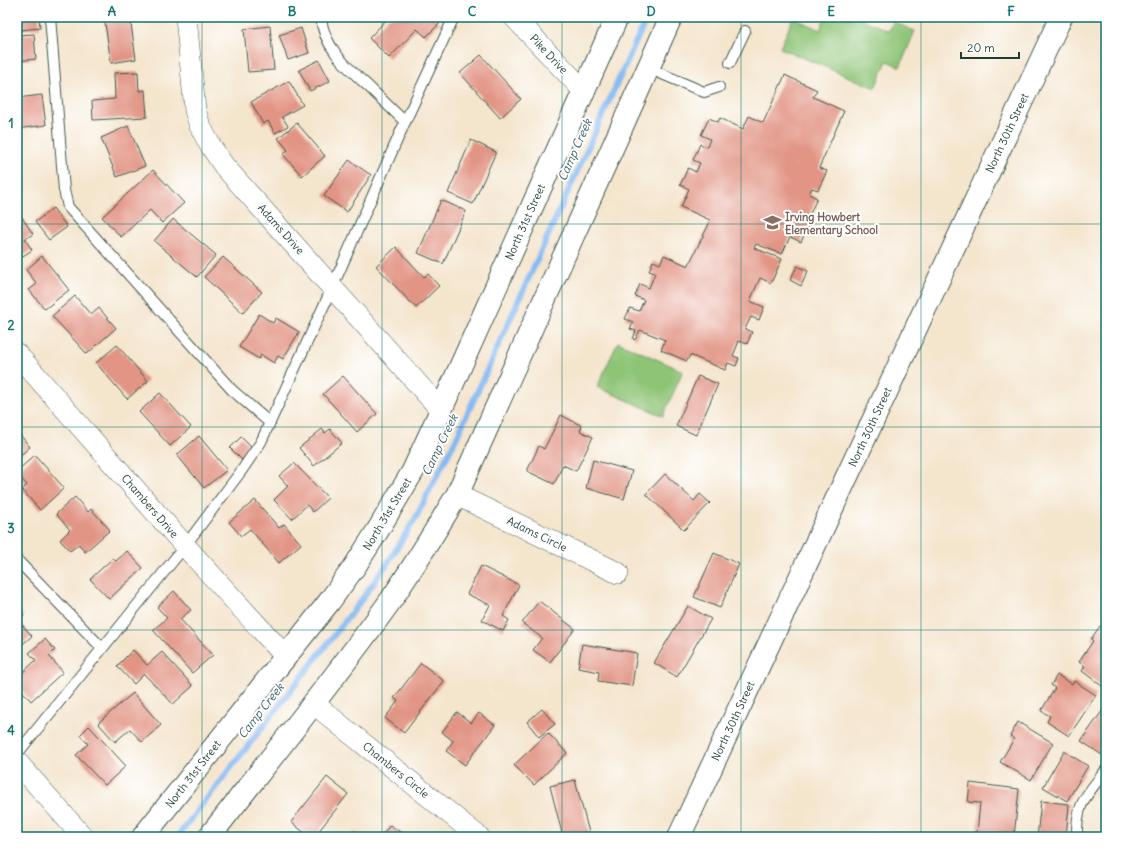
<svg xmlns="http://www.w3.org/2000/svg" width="1123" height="854" font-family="Delius,sans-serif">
<rect width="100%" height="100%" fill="#fff"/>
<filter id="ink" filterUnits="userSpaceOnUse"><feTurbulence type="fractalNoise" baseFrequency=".025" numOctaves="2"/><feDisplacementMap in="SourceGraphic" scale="8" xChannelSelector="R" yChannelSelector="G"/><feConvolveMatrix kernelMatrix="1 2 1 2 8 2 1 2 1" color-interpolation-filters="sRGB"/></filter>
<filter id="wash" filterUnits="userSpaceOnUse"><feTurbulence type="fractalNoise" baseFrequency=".012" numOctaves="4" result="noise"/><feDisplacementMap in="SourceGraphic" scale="16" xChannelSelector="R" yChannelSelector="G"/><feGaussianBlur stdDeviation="0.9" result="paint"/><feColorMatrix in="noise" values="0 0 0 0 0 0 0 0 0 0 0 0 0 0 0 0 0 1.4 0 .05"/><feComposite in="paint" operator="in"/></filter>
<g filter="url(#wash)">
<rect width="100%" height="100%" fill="#f4e5cd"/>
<!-- green -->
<g fill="#8ec476" stroke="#568055">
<path d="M825 17H857L889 31 893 22 915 31 900 67 887 61 875 88 780 48 793 18 820 30Z"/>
<path d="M618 342 683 371 663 416 597 387Z"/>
</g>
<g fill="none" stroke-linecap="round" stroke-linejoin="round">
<!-- stream -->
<path stroke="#84b9f2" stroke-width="6" d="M177 837 359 603 385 567 415 519 455 441 647 17"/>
</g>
<g id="blocks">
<!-- building -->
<g fill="#e29585">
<path d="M19 17H39L40 28 20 30Z"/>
<path d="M104 17H130L136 59 111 63Z"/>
<path d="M389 17H433L440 23 426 37 417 29 389 58 369 38Z"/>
<path d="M270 26 274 70 248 72 244 29Z"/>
<path d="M301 28 309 53 288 60 279 35Z"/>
<path d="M34 34 36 59 17 61V35Z"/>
<path d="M481 55 521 99 500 118 460 73Z"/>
<path d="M319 60 330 81 310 91 299 70Z"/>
<path d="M138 72 139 91 145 90 147 117 93 120 92 101 115 99 114 73Z"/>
<path d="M785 75 817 90 813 97 844 111 819 168 827 171 818 190 812 188 809 194 817 198 809 216 803 214 801 217 810 221 801 242 790 237 782 254 756 244 754 248 782 259 771 283 760 278 750 301 764 307 759 320 751 317 745 329 752 332 747 344 739 341 733 356 739 358 736 366 728 363 725 370 690 355 687 361 661 350 665 340 640 330 635 340 633 339 636 331 630 329 633 322 625 319 630 308 639 311 644 300 635 296 640 284 649 288 655 273 649 271 653 261 660 264 664 255 688 266 708 226 710 220 681 207 689 189 680 185 688 168 696 172 700 163 693 160 700 144 707 147 710 139 701 135 709 118 718 122 720 118 743 129 749 116 763 123Z"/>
<path d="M289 81 303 105 282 117 288 126 275 133 268 121 263 124 251 102Z"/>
<path d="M42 95 46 125 17 129V98Z"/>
<path d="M297 123 325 156 302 176 283 154 288 150 278 138Z"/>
<path d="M128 126 145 166 117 177 101 138Z"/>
<path d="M471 140 496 152 473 204 448 193Z"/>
<path d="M349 160 371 175 347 212 324 196Z"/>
<path d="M153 170 184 203 162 223 150 210 121 237 102 217Z"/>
<path d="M441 200 466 211 443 264 418 253Z"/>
<path d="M53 208 67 227 49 240 35 222Z"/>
<path d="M17 210 33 234 25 239 32 250 17 260Z"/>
<path d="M173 219 216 255 197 277 154 241Z"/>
<path d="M396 247 424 277 428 274 439 286 416 308 376 266Z"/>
<path d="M42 256 69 290 45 309 29 290 37 284 26 270Z"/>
<path d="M223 257 262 292 243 313 204 277Z"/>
<path d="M797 266 808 271 801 286 790 280Z"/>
<path d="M75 296 91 315 99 308 116 328 87 354 52 316Z"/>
<path d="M259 314 273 323 276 318 299 332 283 359 278 356 274 363 261 355 259 359 239 347Z"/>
<path d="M117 345 148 381 127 399 96 363Z"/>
<path d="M343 376 377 414 357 432 323 394Z"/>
<path d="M698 376 718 384 696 435 676 426Z"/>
<path d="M160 393 191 427 170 446 139 412Z"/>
<path d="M561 415 582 426 580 431 593 437 576 471 563 465 554 484 527 471 539 446 544 449Z"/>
<path d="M322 429 325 433 330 429 342 443 314 466 299 448Z"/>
<path d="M17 431 30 447 17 458Z"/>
<path d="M199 436 227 470 204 488 177 455Z"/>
<path d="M241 437 253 449 242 460 230 448Z"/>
<path d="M35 455 64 488 40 510 22 490 27 485 17 474V471Z"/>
<path d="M593 460 632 471 624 499 586 488Z"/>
<path d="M294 463 328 498 313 512 307 505 292 519 274 500 288 486 279 476Z"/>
<path d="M665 474 694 501 700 494 710 503 684 530 646 494Z"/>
<path d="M75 497 88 512 91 509 110 530 85 552 79 544 70 551 60 540 70 530 56 514Z"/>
<path d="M255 500 279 528 284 524 301 544 279 563 250 529 241 536 229 522Z"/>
<path d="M127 551 143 568 109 599 90 579 113 558 116 561Z"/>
<path d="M714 553 739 564 720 608 694 597Z"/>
<path d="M481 566 519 585 503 616 509 620 503 631 482 620 490 605 467 594Z"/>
<path d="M174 591 191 610 180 619 213 655 192 673 153 630 167 618 157 607Z"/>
<path d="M539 601 575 629 550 662 533 650 542 638 522 623Z"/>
<path d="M688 606 711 619 677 677 654 663Z"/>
<path d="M17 607 24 615 18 620 32 636 17 649Z"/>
<path d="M1100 626 1106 630V683L1103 687 1082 671 1085 666 1079 662 1093 641 1091 639Z"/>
<path d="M45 639 55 650 49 656 63 672 31 701 17 685V678L36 660 29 653Z"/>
<path d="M582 644 637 653 632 686 598 681 599 672 578 668Z"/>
<path d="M133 650 147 665 162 652 193 686 173 704 144 674 134 684 117 666Z"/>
<path d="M421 663 444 681 404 733 385 718 398 701 394 698Z"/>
<path d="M1057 675 1072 684 1074 681 1096 695 1069 736 1047 722 1050 716 1041 711 1055 688 1051 685Z"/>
<path d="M133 693 161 725 142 742 130 729 115 742 98 723Z"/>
<path d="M1105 707 1106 755 1105 757 1081 741Z"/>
<path d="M542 709 555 724 539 737 527 722Z"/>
<path d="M457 712 471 723 479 713 495 725 465 765 446 751 453 741 442 732Z"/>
<path d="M1018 722 1053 743 1031 780 1000 762 1014 739 1010 736Z"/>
<path d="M89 726 126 766 105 785 76 755 88 744 80 735Z"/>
<path d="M548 733 567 753 534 785 514 765Z"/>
<path d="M1064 751 1088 766 1067 801 1043 787Z"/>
<path d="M327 777 348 794 314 837H310L291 822Z"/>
<path d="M575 780 590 836 563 837 550 786Z"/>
<path d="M970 783 1019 789 1014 837H971V833H977L980 803 968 802Z"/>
<path d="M1041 801 1069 804 1066 837H1037Z"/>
<path d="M390 825 407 837H381Z"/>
<path d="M355 832 361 837H351Z"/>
</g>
</g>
</g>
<g filter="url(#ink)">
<use href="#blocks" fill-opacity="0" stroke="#3f564b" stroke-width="1"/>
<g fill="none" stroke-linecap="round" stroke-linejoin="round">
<defs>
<g id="lane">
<path d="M50 17 64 190 68 207 232 390 270 423"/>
<path d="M321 17C323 47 348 68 369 87 381 99 393 110 405 122"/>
<path d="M730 63 745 31"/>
<path d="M648 68 704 92 719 87"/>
<path d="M17 560 102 648"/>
<path d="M17 754 185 546 242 470 261 442 332 288 405 122 454 17"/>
<path d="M1077 837C1076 803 1086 796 1106 770"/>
</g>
<g id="street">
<path d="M186 17 195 110 200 126 210 145 224 166 441 410"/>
<path d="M514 17 583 90"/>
<path d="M17 354 185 546 286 657"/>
<path d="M457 495 618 573"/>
<path d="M313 703 479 837"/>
<path d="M17 762 83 837"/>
</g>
<g id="secondary">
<path d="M143 837 329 602 355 566 378 530 413 471 441 410 617 17"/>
<path d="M209 837C270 759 333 681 391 600 414 566 436 530 457 495L671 17"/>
<path d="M679 837 1061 17"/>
</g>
</defs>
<!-- lane casing -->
<use href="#lane" stroke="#3f564b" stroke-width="12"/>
<!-- street casing -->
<use href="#street" stroke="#3f564b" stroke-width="22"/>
<!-- secondary casing -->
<use href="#secondary" stroke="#3f564b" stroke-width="24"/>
<!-- lane -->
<use href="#lane" stroke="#fff" stroke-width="10"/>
<!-- street -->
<use href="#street" stroke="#fff" stroke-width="21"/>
<!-- secondary -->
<use href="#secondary" stroke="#fff" stroke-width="22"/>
</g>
</g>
<!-- grid -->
<path fill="none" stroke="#0f766e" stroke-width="1" stroke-opacity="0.55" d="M202 17V837M382 17V837M562 17V837M741 17V837M921 17V837M17 224H1106M17 427H1106M17 630H1106"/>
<!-- icons -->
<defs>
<symbol id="school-bare" viewBox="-9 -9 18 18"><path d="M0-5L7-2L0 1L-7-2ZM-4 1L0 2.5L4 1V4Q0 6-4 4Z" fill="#8d6e63" stroke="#fff" stroke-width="2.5" paint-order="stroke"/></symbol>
</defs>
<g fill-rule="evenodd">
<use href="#school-bare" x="760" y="210" width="25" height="25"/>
</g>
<g text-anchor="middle" stroke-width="4" stroke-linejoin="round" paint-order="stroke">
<!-- street labels -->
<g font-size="11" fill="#1f3d34" stroke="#fff">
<text transform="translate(549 54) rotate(47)" y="4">Pike Drive</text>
<text transform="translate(1007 133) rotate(-65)" y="4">North 30th Street</text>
<text transform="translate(525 222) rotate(-66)" y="4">North 31st Street</text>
<text transform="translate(281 229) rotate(48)" y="4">Adams Drive</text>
<text transform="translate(870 427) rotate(-65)" y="4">North 30th Street</text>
<text transform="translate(150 506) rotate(49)" y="4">Chambers Drive</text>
<text transform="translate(387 514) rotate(-59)" y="4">North 31st Street</text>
<text transform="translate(537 534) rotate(26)" y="4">Adams Circle</text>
<text transform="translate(733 721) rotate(-65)" y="4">North 30th Street</text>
<text transform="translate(396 770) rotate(39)" y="4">Chambers Circle</text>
<text transform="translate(193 774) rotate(-52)" y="4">North 31st Street</text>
</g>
<!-- education labels -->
<g font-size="11" font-weight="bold" fill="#785e54" stroke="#fff" text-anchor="start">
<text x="785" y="221">Irving Howbert<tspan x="785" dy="13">Elementary School</tspan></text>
</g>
<!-- water labels -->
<g font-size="12" font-style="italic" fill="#3d626d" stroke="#fff">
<text transform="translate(575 150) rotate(-66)" y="4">Camp Creek</text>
<text transform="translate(440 445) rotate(-64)" y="4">Camp Creek</text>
<text transform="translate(261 711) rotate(-52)" y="4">Camp Creek</text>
</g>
</g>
<!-- margin -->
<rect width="1123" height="854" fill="none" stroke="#fff" stroke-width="44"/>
<!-- scale -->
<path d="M961 52v6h58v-6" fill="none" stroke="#1f3d34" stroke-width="2"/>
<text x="967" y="52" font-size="12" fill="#1f3d34" stroke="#ffffff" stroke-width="3" paint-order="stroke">20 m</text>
<rect x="22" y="22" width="1079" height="810" fill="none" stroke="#0f766e" stroke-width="1.5"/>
<g font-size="13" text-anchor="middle" font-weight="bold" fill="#0f766e">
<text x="112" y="16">A</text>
<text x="292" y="16">B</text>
<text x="472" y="16">C</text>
<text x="651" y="16">D</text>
<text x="831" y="16">E</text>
<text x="1011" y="16">F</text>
<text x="11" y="128">1</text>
<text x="11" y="330">2</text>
<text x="11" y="533">3</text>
<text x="11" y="735">4</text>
</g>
</svg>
